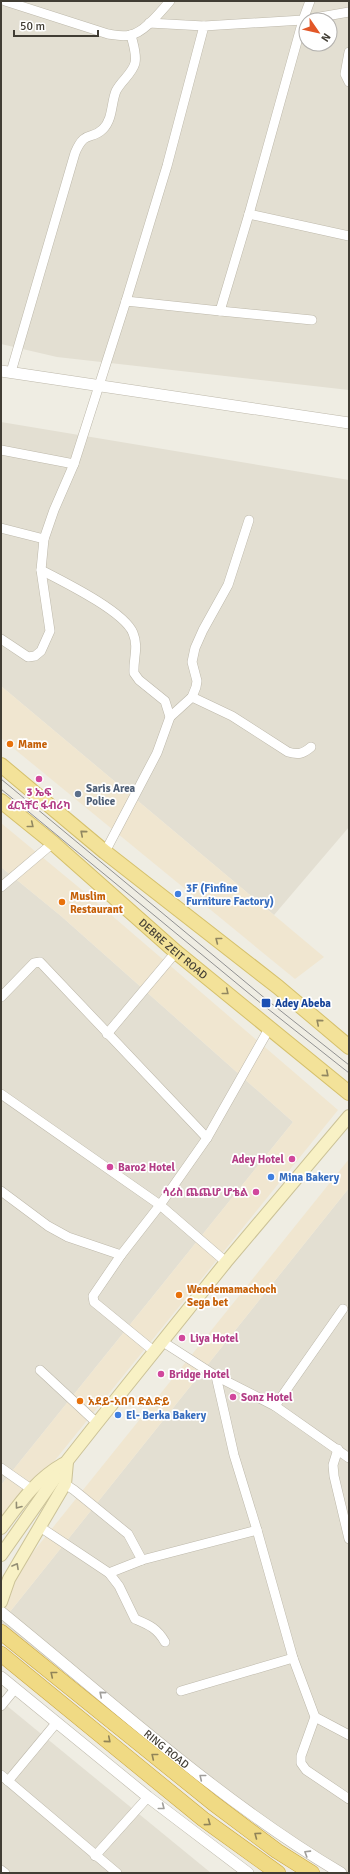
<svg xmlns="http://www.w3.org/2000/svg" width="350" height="1874" font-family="Signika,'Noto Sans Ethiopic',sans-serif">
<rect width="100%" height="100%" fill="#efede3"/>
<!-- residential -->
<g fill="#e3dfd2" fill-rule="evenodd">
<path d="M1 1H349V390L57 357 1 344ZM306 20H330V44H306Z"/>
<path d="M1 422 349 480V827L274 915 1 686Z"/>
<path d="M1 867 61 916 293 1122 1 1485Z"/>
<path d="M349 1188V1873H343L246 1814 1 1623Z"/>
<path d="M1 1701 211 1873H1Z"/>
</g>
<!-- commercial -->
<g fill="#f0e6d0">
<path d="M1 686 324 957 295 979 1 738Z"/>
<path d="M1 823 88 895 338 1110 1 1527V1485L293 1122 61 916 1 867Z"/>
<path d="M349 1159V1188L1 1623V1592Z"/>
</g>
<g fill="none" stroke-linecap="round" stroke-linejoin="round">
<defs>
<g id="minor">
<path d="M5 1 108 34C115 35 122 37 130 35 144 33 161 11 170 1"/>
<path d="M149 23 204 26"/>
<path d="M349 52 345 74 349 82"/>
<path d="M249 214 349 236"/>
<path d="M126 301 167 166 204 26 303 20 310 1"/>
<path d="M220 311 312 320"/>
<path d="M11 372 75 153C85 129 91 141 103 129 113 119 111 103 116 91 121 81 132 74 135 63 137 54 133 44 131 35"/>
<path d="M1 450 74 464"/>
<path d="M1 528 44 539"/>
<path d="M41 570C62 581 124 611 133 633 139 647 133 659 134 673L139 680 165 701 170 717 157 753 105 852"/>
<path d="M1 639 28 657 35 656 41 651 50 631 41 570 44 539 54 510 74 464 126 301 220 311 249 214 303 20 349 12"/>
<path d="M192 697 232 716 288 752C298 755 303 754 311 747"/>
<path d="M170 717 192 697 196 687 197 681 192 662 195 648 203 630 228 585 249 520"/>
<path d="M1 887 53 843"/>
<path d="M1 997 34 963 40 962 207 1138"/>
<path d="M107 1034 176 952"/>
<path d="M1 1094 160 1205 226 1262"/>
<path d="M1 1191 48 1226 68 1237 121 1255 160 1205 207 1138 270 1027"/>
<path d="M121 1255 93 1296 94 1302 155 1352"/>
<path d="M163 1342 216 1376 234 1455 257 1530 293 1658 315 1717 301 1756V1763L306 1770 349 1799"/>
<path d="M40 1370 97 1423"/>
<path d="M216 1376 275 1406 349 1458"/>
<path d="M275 1406 343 1309"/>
<path d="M338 1449 333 1465 334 1476 349 1539"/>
<path d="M1 1468 31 1489"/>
<path d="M65 1484 74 1490 128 1534 142 1560"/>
<path d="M40 1527 109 1573 142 1560 257 1530"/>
<path d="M109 1573 119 1586 135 1619C149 1625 157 1628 165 1642"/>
<path d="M181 1691 293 1658"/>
<path d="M1 1706 15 1689"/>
<path d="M315 1717 349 1735"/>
<path d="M1 1775 117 1873"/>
<path d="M8 1781 57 1722"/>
<path d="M95 1856 148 1797"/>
<path d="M1 1870 5 1873"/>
</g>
<g id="tertiary">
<path d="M1 371 349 423"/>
<path id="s1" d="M1 1612C112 1702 218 1800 341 1873"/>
<path d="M1 1677 148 1797 248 1873"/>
</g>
<g id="secondary">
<path d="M1 1528C20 1503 35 1480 63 1464"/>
<path d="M1 1555 67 1461 97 1423 226 1262 349 1116"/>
<path d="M1 1602 9 1579 65 1484 67 1462"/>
</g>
<g id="primary">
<path d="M1 765 105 852 278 987 349 1047"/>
<path id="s2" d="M1 801 53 843 176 952 349 1093"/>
</g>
<g id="trunk">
<path d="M1 1632 213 1803 277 1851 312 1873"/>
<path d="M1 1654 203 1819 278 1873"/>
</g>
</defs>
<!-- minor casing -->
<use href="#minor" stroke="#bdb8aa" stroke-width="10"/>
<!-- tertiary casing -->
<use href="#tertiary" stroke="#bdb8aa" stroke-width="12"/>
<!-- secondary casing -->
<use href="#secondary" stroke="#cbc297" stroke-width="14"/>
<!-- primary casing -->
<use href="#primary" stroke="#d5c06c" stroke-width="16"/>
<!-- trunk casing -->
<use href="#trunk" stroke="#cba742" stroke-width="16"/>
<!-- minor -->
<use href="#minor" stroke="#fff" stroke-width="9"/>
<!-- tertiary -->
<use href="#tertiary" stroke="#fff" stroke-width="11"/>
<!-- secondary -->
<use href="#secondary" stroke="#f8f1c5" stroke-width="12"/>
<!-- primary -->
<use href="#primary" stroke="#f3e299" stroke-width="14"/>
<!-- trunk -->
<use href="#trunk" stroke="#f0da84" stroke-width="15"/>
<!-- tram -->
<g stroke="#929292" stroke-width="1">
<path d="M1 779 267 1000 349 1065"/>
<path d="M1 789 263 1005 349 1073"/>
</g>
</g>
<!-- one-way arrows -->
<defs><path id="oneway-chevron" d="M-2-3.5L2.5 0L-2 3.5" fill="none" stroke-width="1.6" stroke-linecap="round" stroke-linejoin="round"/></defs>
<g stroke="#918761">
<use href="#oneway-chevron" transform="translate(31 825) rotate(39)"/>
<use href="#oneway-chevron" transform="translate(83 833) rotate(-140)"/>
<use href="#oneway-chevron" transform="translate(218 940) rotate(-142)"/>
<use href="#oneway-chevron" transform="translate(226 992) rotate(39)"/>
<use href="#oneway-chevron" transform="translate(319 1022) rotate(-140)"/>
<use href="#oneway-chevron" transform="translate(326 1074) rotate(40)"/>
</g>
<g stroke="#938e75">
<use href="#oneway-chevron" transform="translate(18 1506) rotate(127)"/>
<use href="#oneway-chevron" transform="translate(16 1566) rotate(-61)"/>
</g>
<g stroke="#908458">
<use href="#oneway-chevron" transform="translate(53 1674) rotate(-141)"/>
<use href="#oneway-chevron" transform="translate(108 1740) rotate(40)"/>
<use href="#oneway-chevron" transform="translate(154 1756) rotate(-141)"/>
<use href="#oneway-chevron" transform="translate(208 1823) rotate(36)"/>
<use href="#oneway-chevron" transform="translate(257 1835) rotate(-143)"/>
</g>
<g stroke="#a09e9a">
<use href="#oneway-chevron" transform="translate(102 1694) rotate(-140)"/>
<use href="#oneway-chevron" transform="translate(202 1777) rotate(-141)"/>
<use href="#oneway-chevron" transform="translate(162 1807) rotate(38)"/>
<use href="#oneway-chevron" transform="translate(307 1853) rotate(-148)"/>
</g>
<!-- markers -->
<g fill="#e8710a" stroke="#fff" stroke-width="1.5">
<circle cx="10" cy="744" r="4"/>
<circle cx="62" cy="902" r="4"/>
<circle cx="179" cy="1295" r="4"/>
<circle cx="80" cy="1401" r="4"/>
</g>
<g fill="#d1479c" stroke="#fff" stroke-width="1.5">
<circle cx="39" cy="779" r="4"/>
<circle cx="292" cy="1159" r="4"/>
<circle cx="110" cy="1167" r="4"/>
<circle cx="256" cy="1192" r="4"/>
<circle cx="182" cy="1338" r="4"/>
<circle cx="161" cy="1374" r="4"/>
<circle cx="233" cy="1397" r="4"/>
</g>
<circle fill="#5c6f8a" stroke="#fff" stroke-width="1.5" cx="78" cy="794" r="4"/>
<g fill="#3f7fe0" stroke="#fff" stroke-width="1.5">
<circle cx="178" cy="894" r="4"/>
<circle cx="271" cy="1177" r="4"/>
<circle cx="118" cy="1415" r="4"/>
</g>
<rect fill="#1a4fb4" stroke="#fff" stroke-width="1.5" x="261" y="998" width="10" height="10" rx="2"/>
<g text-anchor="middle" stroke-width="3.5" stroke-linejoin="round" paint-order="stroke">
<!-- food labels -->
<g font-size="11" font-weight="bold" fill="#c56008" stroke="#fff" text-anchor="start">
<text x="18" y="748">Mame</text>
<text x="70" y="900">Muslim<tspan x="70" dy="13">Restaurant</tspan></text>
<text x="187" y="1293">Wendemamachoch<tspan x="187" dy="13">Sega bet</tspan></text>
<text x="88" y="1405">አደይ-አበባ ድልድይ</text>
</g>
<!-- service labels -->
<g font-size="11" font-weight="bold" fill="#4e5e75" stroke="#fff" text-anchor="start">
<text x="86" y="792">Saris Area<tspan x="86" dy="13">Police</tspan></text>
</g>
<!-- hotel labels -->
<g font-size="11" font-weight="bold" fill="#b23c85" stroke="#fff" text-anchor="start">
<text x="39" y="796" text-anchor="middle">3 ኤፍ<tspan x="39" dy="13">ፈርኒቸር ፋብሪካ</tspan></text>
<text x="284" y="1163" text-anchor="end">Adey Hotel</text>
<text x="118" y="1171">Baro2 Hotel</text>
<text x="248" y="1196" text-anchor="end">ሳሪስ ጨጨሆ ሆቴል</text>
<text x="190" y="1342">Liya Hotel</text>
<text x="169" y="1378">Bridge Hotel</text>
<text x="241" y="1401">Sonz Hotel</text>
</g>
<!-- shop labels -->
<g font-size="11" font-weight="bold" fill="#366cbe" stroke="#fff" text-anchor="start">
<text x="186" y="892">3F (Finfine<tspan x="186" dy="13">Furniture Factory)</tspan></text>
<text x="279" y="1181">Mina Bakery</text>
<text x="126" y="1419">El- Berka Bakery</text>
</g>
<!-- street labels -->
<g font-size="11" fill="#413d34" stroke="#fff">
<text dy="4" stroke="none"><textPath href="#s2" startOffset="227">DEBRE ZEIT ROAD</textPath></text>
<text dy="4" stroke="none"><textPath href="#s1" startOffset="215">RING ROAD</textPath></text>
</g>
<!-- transit labels -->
<g font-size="11" font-weight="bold" fill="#164399" stroke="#fff" text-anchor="start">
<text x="275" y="1007">Adey Abeba</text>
</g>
</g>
<!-- border -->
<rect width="350" height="1874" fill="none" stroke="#413d34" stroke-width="4"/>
<!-- north arrow -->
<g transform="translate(318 32) rotate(124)"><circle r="19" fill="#ffffff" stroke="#b3b1ae"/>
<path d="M0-3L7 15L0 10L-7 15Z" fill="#e25728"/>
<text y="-6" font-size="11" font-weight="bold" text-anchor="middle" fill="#413d34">N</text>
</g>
<!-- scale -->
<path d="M14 30v6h84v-6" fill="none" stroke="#413d34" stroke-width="2"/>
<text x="20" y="30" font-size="12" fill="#413d34" stroke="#ffffff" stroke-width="3" paint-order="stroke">50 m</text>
</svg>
